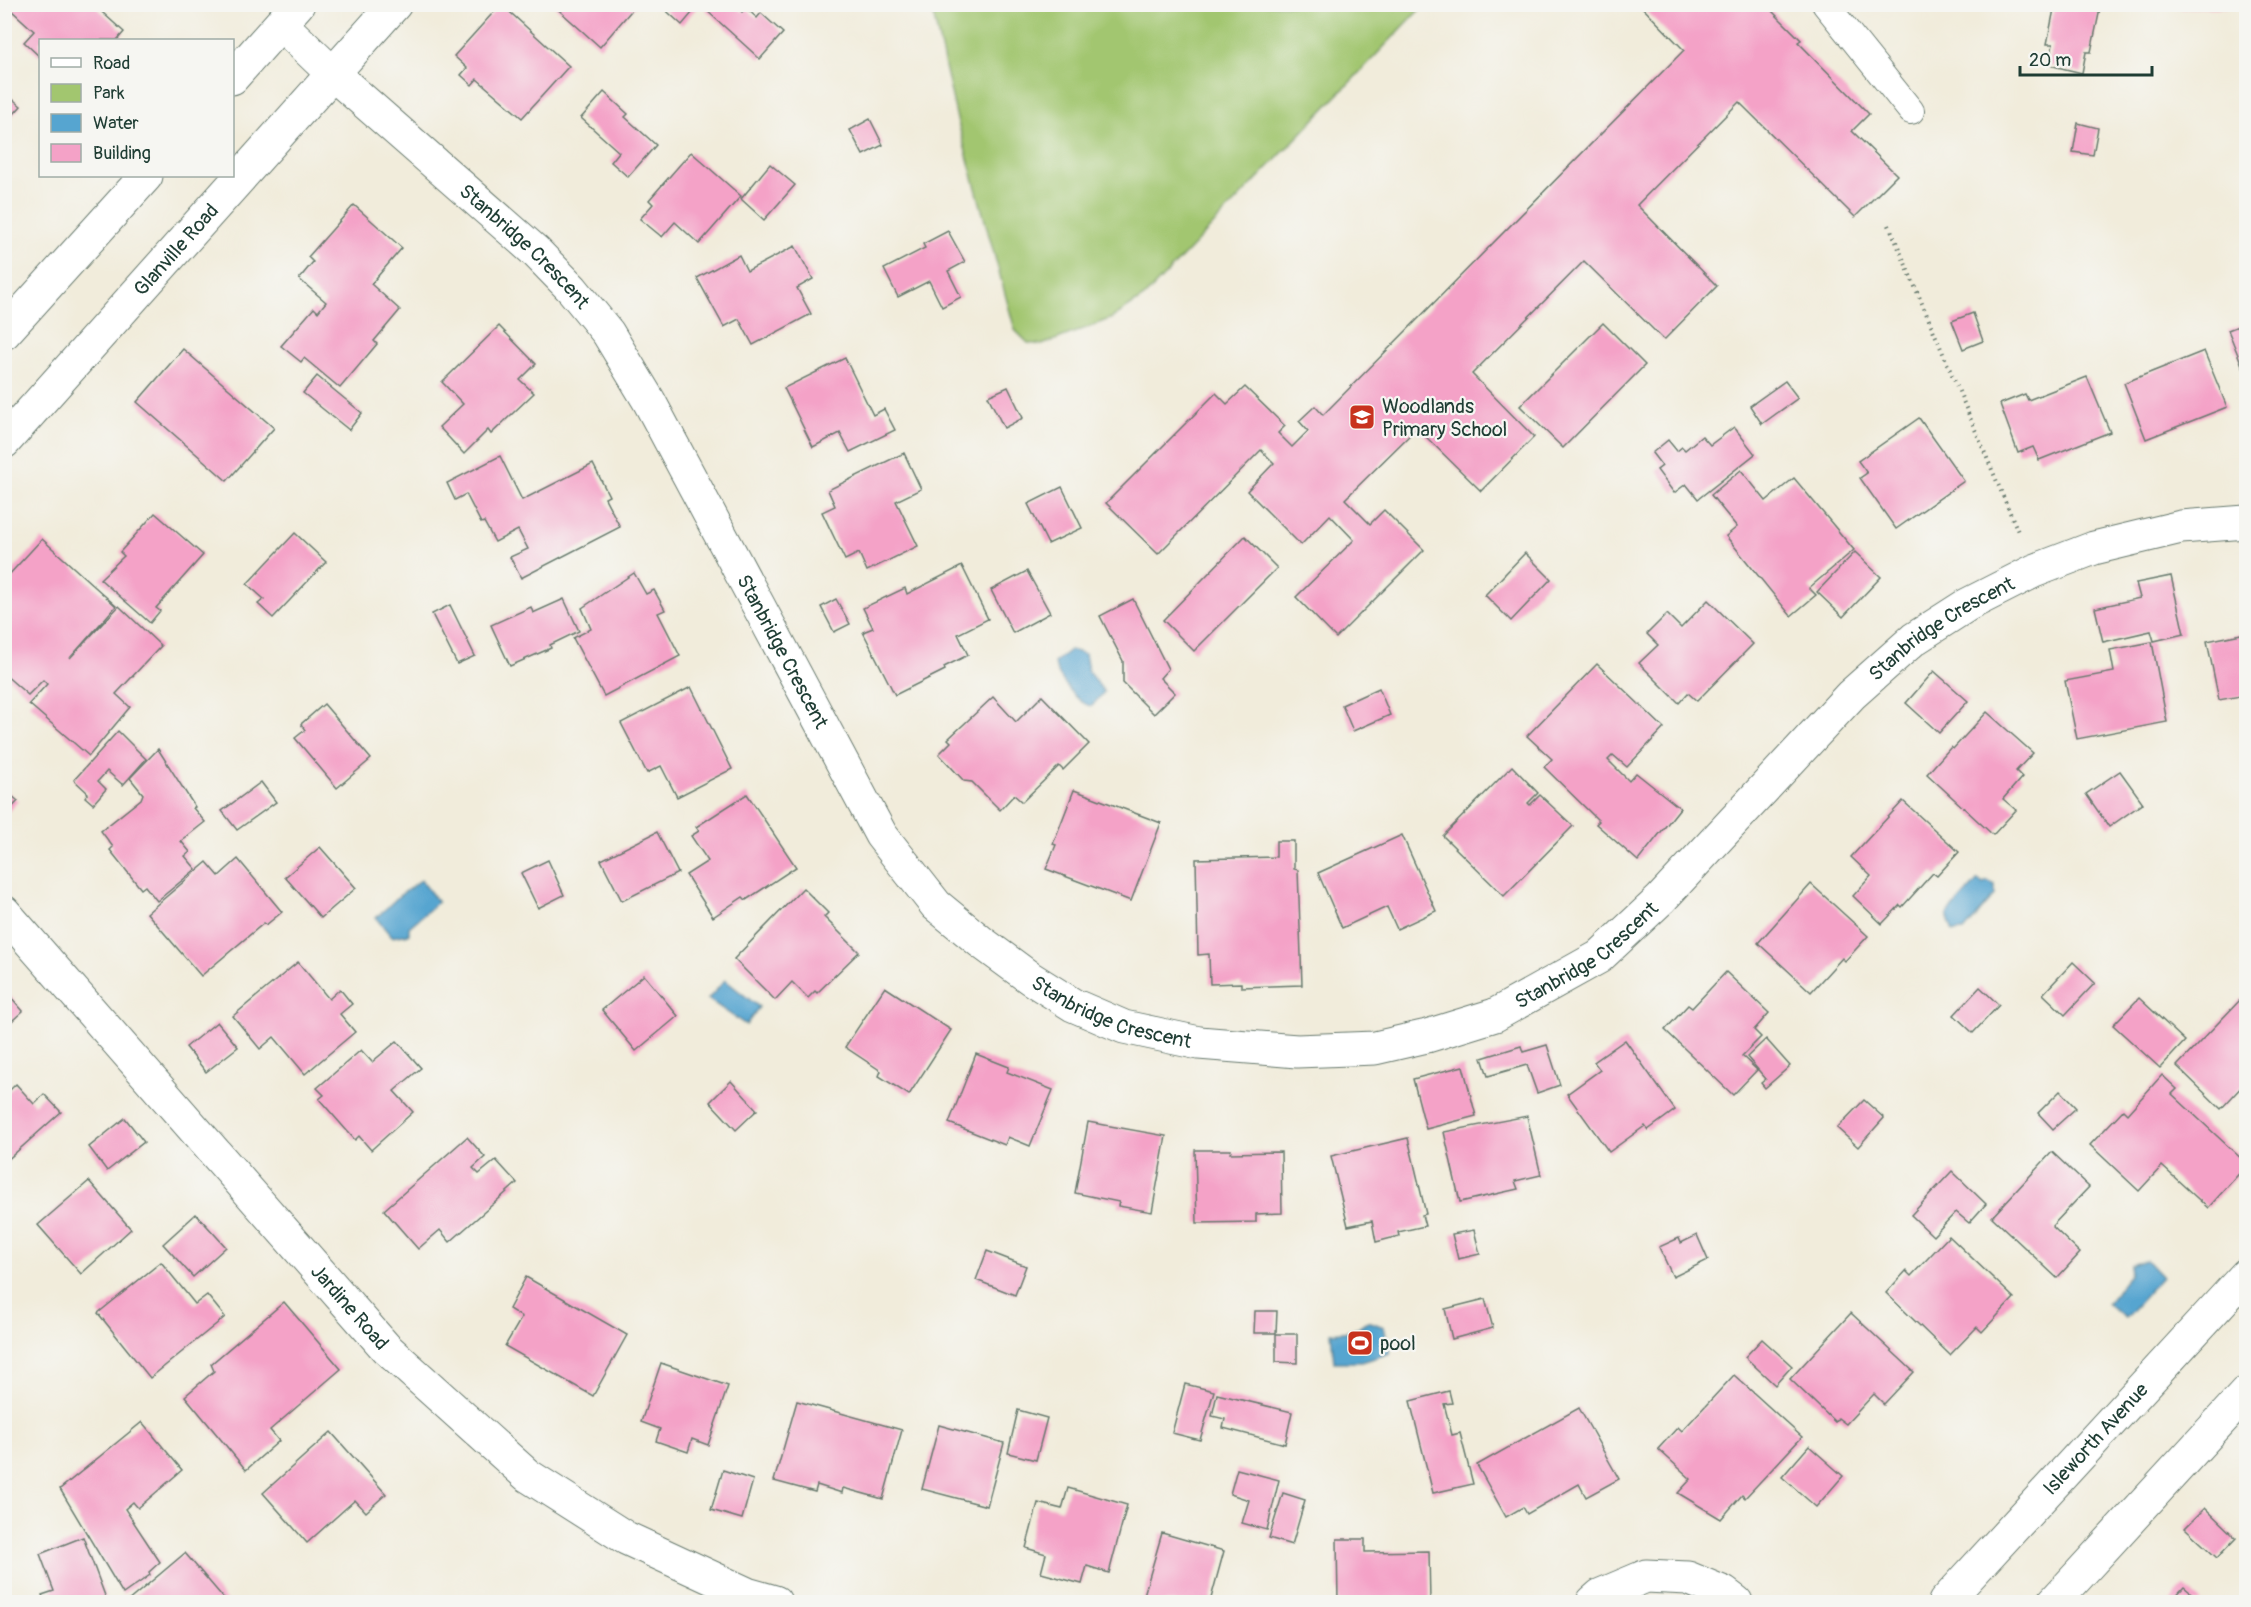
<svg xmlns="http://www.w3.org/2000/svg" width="2251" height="1607" font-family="Pangolin,sans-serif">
<rect width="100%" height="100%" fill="#f6f6f2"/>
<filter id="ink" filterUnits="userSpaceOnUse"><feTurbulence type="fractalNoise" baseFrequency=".0167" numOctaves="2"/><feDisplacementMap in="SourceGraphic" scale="12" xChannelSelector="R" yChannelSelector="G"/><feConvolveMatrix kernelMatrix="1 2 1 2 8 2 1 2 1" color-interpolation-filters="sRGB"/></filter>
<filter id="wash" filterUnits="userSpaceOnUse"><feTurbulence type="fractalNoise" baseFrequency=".008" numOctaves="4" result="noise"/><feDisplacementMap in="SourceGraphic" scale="24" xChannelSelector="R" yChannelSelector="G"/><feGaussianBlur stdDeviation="1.35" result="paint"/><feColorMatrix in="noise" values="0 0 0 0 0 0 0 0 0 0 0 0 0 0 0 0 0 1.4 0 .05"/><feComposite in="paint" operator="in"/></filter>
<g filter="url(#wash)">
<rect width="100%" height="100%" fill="#f1ecdb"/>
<!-- green -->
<path fill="#a2c66f" stroke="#608252" stroke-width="1.5" d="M931 5V4L1424 5 1144 297 1112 318 1042 345 1028 343 1015 330 957 119Z"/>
<!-- water -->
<g fill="#56a5d0" stroke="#3a7182" stroke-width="1.5">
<path d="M1070 650 1085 654 1088 671 1104 692 1092 706C1078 705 1058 677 1054 663Z"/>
<path d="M421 880 438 902 409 927V934L392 937 376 918 399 896Z"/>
<path d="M1978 880 1983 884 1987 881 1995 885V895L1964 931 1953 932 1947 915Z"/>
<path d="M725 980 759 1007 746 1025 708 999Z"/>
<path d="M2146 1260 2162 1277 2125 1318 2107 1304 2129 1275 2131 1265Z"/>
<path d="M1368 1321 1384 1327 1390 1353 1362 1362H1334L1331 1333 1352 1331Z"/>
</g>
<g id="blocks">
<!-- building -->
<g fill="#f4a2c7">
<path d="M13 4H93L124 32 117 40H40V57L24 42 34 31 10 9Z"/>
<path d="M501 4 569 66 522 118 477 79 472 85 461 75 467 68 454 56Z"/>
<path d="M552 4H637L600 47Z"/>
<path d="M659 4H697L698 6 682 25Z"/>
<path d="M709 4H734L742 12 746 8 757 18 761 13 783 33 760 59 705 9Z"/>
<path d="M1639 4H1765L1801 40 1798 42 1869 114 1852 131 1897 175 1855 217 1739 102 1637 205 1717 286 1664 340 1584 261 1472 374 1534 437 1481 491 1417 428 1345 499 1370 524 1384 510 1424 550 1336 638 1296 597 1354 540 1330 515 1301 545 1247 491 1274 463 1261 450 1158 554 1106 503 1216 393 1227 404 1245 387 1285 426 1278 433 1292 447 1308 431 1299 421 1315 406 1323 415 1684 50Z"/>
<path d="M2055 4H2101L2091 52H2086L2082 73 2049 65 2053 44H2047Z"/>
<path d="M2177 4H2246V7L2178 8Z"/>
<path d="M4 92 21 106 4 125Z"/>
<path d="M604 92 628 114 625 117 656 145 628 177 611 162 619 152 581 118Z"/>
<path d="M870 119 883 145 863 155 850 130Z"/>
<path d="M2078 123 2098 128 2093 155 2073 152Z"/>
<path d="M691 152 741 196 699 244 675 222 662 237 640 219 653 204 649 200Z"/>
<path d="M770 164 795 185 764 220 741 199Z"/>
<path d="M354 205 402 248 371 284 400 310 374 341 377 344 340 388 304 358 301 362 281 346 314 308 318 312 326 302 299 279 313 262 308 257Z"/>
<path d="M948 231 965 262 948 271 961 297 942 307 929 281 898 297 884 269 925 248 923 244Z"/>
<path d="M795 246 813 279 797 288 811 314 753 345 739 319 724 327 697 278 739 255 747 271Z"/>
<path d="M1973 313 1983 341 1963 349 1952 321Z"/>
<path d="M1603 323 1645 365 1563 448 1520 406Z"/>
<path d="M2246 323V375L2228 330Z"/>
<path d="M499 326 536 364 520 380 534 393 491 434 488 430 464 454 439 427 463 404 442 382Z"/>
<path d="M183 349 274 428 227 481 137 402Z"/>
<path d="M2204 351 2227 407 2146 439 2124 383Z"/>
<path d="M845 358 873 415 884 409 895 430 850 452 840 433 813 447 784 388Z"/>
<path d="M317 376 362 413 349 430 303 393Z"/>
<path d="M2087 377 2110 432 2039 460 2033 447 2018 453 2000 404 2025 394 2028 400Z"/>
<path d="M1785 381 1798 398 1762 424 1750 406Z"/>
<path d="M1008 387 1023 418 1004 428 988 396Z"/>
<path d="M1919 418 1964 481 1896 529 1860 478 1867 473 1858 461Z"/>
<path d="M1734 427 1755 454 1698 499 1686 484 1674 493 1657 470 1662 466 1652 453 1668 440 1677 451 1682 447 1685 450 1702 436 1710 445Z"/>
<path d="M904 453 921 489 896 501 918 546 867 571 859 553 845 560 822 512 835 506 828 490Z"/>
<path d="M500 456 522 500 593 464 609 496 605 498 620 527 521 578 510 557 528 549 518 530 495 542 484 522 481 523 466 494 455 500 447 483Z"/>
<path d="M1741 470 1766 501 1794 478 1854 550 1809 588 1816 595 1791 616 1726 536 1737 527 1711 495Z"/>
<path d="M1062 487 1082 528 1048 544 1028 504Z"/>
<path d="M155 513 203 555 156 608 160 611 150 623 100 579 124 556 120 552Z"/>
<path d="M295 533 326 562 273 618 258 604 264 599 247 584Z"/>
<path d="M1245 536 1277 568 1194 651 1163 620Z"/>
<path d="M42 539 116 606 70 658 119 606 161 646 116 694 130 707 89 756 29 704 47 684 43 680 28 695 4 674V577L6 578Z"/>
<path d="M1855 552 1881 577 1843 617 1817 592Z"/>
<path d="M1525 553 1551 579 1511 621 1485 595Z"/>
<path d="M962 566 988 619 958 634 968 655 944 667 945 670 895 695 863 632 873 628 863 608 905 588 907 594Z"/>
<path d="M1027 571 1050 613 1013 633 991 590Z"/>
<path d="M634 573 646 594 654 590 665 610 658 613 680 656 604 696 573 638 591 629 582 608Z"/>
<path d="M2171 576 2184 634 2154 641 2151 631 2103 642 2095 608 2140 598 2136 583Z"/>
<path d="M564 599 579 631 550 645 551 648 510 666 491 625 531 607 533 613Z"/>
<path d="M836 599 850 624 834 632 821 607Z"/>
<path d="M1133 599 1168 669 1160 678 1175 693 1154 714 1123 683V661L1100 616Z"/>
<path d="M1708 600 1753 644 1697 701 1688 693 1679 703 1639 663 1658 645 1647 634 1667 614 1681 628Z"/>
<path d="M450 605 475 656 457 664 432 614Z"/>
<path d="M2246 633V695L2219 700 2207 641Z"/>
<path d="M2152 642 2167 722 2077 739 2065 681 2114 672 2110 650Z"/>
<path d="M1597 664 1664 728 1627 767 1613 755 1608 760 1629 781 1636 773 1680 808 1638 861 1596 824 1599 821 1544 767 1552 759 1527 736Z"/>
<path d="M1934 671 1968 701 1939 733 1906 703Z"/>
<path d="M691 687 732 769 677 797 661 766 647 773 621 723Z"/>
<path d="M1379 688 1390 715 1353 731 1342 705Z"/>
<path d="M1042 696 1089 744 1063 770 1059 766 1022 802 1014 795 1000 810 972 782 964 781 939 754 951 742 948 739 993 697 1016 722Z"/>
<path d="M324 704 371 759 337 788 295 738 305 730 301 724Z"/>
<path d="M1987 712 2033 753 2016 771 2022 777 2003 799 2016 810 1993 835 1927 774 1951 747 1953 749Z"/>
<path d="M118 731 146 759 123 785 107 771 98 781 106 789 93 804 85 797 88 793 74 780Z"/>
<path d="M158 749 195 807 193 808 205 822 181 841 190 852 185 856 196 869 157 901 145 886 141 889 110 850 113 847 101 831 141 799 143 794 130 778Z"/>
<path d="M1512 766 1538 793 1528 803 1530 805 1540 795 1573 826 1504 896 1443 836Z"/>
<path d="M2120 771 2143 803 2109 827 2086 794Z"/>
<path d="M261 782 276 802 237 830 222 811Z"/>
<path d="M4 789 18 801 4 816Z"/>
<path d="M1074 790 1161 823 1131 901 1046 869 1056 845 1053 844Z"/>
<path d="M747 794 796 867 746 900 743 897 713 917 686 875 708 861 691 836 699 831 696 827Z"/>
<path d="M1903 801 1959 852 1937 876 1933 873 1902 907 1900 905 1882 924 1853 896 1871 876 1851 857Z"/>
<path d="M657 832 678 873 622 901 601 860Z"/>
<path d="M1402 835 1436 911 1397 929 1387 907 1342 928 1318 873Z"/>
<path d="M1276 841H1294V869L1298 870 1302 985 1241 987V983L1210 984 1209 954 1198 955 1196 859 1276 857Z"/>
<path d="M320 847 356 888 321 918 285 877Z"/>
<path d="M238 859 282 912 266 925 264 923 201 976 147 913 207 862 219 876Z"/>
<path d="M548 860 564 895 538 908 521 873Z"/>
<path d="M1811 884 1868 936 1845 961 1842 958 1811 992 1758 943Z"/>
<path d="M803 888 828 913 824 917 859 952 817 993 815 991 808 998 792 982 775 1000 734 959Z"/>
<path d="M298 962 329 999 340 989 352 1004 340 1014 355 1032 305 1074 274 1037 260 1049 233 1016Z"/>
<path d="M2073 962 2095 983 2065 1015 2043 994Z"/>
<path d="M1726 972 1769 1013 1754 1030 1761 1037 1742 1056 1757 1070 1733 1095 1665 1030 1688 1005 1692 1008Z"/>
<path d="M644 975 678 1016 636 1051 602 1010Z"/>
<path d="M885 987 951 1030 909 1095 879 1076 881 1071 845 1047Z"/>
<path d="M1980 987 1999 1005 1973 1033 1954 1015Z"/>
<path d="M4 989 23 1011 4 1028Z"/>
<path d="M2139 998 2185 1041 2160 1068 2113 1025Z"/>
<path d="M2241 999 2246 1004V1082L2221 1109 2177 1066Z"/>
<path d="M217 1022 238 1047 206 1072 186 1047Z"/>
<path d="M1766 1039 1790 1066 1765 1088 1761 1083 1766 1079 1747 1057Z"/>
<path d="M1625 1040 1675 1110 1648 1130 1645 1126 1609 1152 1567 1094 1600 1070 1594 1062Z"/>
<path d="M397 1041 421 1068 394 1091 413 1112 371 1150 359 1136 355 1140 319 1099 324 1095 317 1088 361 1050 372 1062Z"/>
<path d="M1547 1045 1560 1085 1537 1093 1527 1065 1488 1076 1482 1058 1521 1046 1523 1052Z"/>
<path d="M976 1054 1009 1067 1007 1072 1053 1090 1030 1146 1008 1137 1005 1145 949 1123Z"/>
<path d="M1463 1066 1476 1116 1426 1129 1413 1079Z"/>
<path d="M2162 1075 2177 1089 2172 1094 2246 1163V1166L2208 1208 2162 1166 2139 1191 2090 1145 2123 1110 2127 1114Z"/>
<path d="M731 1081 757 1110 736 1130 710 1102Z"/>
<path d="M16 1084 34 1104 44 1094 61 1112 4 1163V1087L8 1092Z"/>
<path d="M2060 1091 2076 1108 2053 1129 2038 1113Z"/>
<path d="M1864 1100 1884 1118 1858 1147 1837 1128Z"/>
<path d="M1527 1116 1541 1175 1515 1181 1518 1189 1460 1202 1444 1132Z"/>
<path d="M125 1118 144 1142 107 1171 89 1147Z"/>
<path d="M1088 1122 1166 1136 1152 1212 1118 1206 1119 1202 1075 1193Z"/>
<path d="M467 1137 485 1157 473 1168 479 1174 496 1160 517 1183 450 1242 440 1230 418 1249 384 1210Z"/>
<path d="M1408 1138 1426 1214 1422 1215 1425 1226 1398 1232 1399 1236 1376 1242 1372 1221 1348 1226 1331 1156Z"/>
<path d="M1195 1150H1231L1230 1153 1281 1152 1282 1213 1256 1214V1222L1197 1223Z"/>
<path d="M2052 1152 2089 1187 2052 1226 2080 1253 2057 1278 1992 1217Z"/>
<path d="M1952 1171 1986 1204 1969 1223 1956 1212 1933 1236 1911 1215Z"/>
<path d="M89 1181 131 1229 81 1274 38 1225Z"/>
<path d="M196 1214 226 1247 193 1277 163 1244Z"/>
<path d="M1474 1230 1480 1254 1458 1259 1452 1234Z"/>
<path d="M1697 1235 1708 1260 1673 1277 1659 1247 1679 1238 1681 1243Z"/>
<path d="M1949 1236 2014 1298 1982 1332 1977 1327 1950 1355 1886 1293 1906 1271 1911 1276Z"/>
<path d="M987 1251 1026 1266 1015 1295 976 1280Z"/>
<path d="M161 1262 195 1304 207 1295 225 1317 150 1378 98 1313Z"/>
<path d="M526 1277 627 1335 593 1396 505 1346 522 1317 509 1309Z"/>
<path d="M1485 1299 1493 1328 1452 1339 1445 1309Z"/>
<path d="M284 1302 341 1369 270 1430 279 1441 246 1470 185 1396 214 1371 211 1364Z"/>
<path d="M1255 1311H1277L1276 1333H1254Z"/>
<path d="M1851 1313 1914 1372 1884 1404 1874 1394 1846 1424 1838 1418 1835 1422 1790 1379Z"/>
<path d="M1276 1334H1297V1363L1276 1362Z"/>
<path d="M1762 1339 1792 1366 1775 1385 1745 1357Z"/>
<path d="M661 1363 728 1386 708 1445 692 1439 688 1452 656 1441 660 1429 641 1422Z"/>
<path d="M1734 1375 1802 1437 1745 1498 1742 1495 1721 1519 1678 1493 1691 1479 1658 1449 1678 1427 1682 1431Z"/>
<path d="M1185 1384 1214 1391 1200 1440 1172 1433Z"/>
<path d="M1449 1391 1452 1403 1444 1404 1452 1435 1460 1433 1473 1484 1433 1493 1410 1401Z"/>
<path d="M1217 1394 1292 1412 1285 1444 1223 1428 1225 1419 1212 1416Z"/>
<path d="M797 1401 902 1430 883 1499 843 1488 842 1493 817 1485 815 1492 774 1481Z"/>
<path d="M1579 1408 1619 1479 1586 1497 1579 1484 1527 1514 1523 1507 1506 1517 1477 1465Z"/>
<path d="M1018 1410 1047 1418 1036 1460 1008 1453Z"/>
<path d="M142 1422 182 1470 138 1508 133 1502 125 1509 160 1562 149 1572 150 1575 123 1594 60 1489Z"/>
<path d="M939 1425 1004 1443 987 1506 922 1489Z"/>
<path d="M331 1432 386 1494 366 1512 355 1500 307 1543 263 1493Z"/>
<path d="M1809 1446 1843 1476 1816 1507 1782 1477Z"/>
<path d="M1237 1469 1279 1480 1267 1530 1242 1523 1249 1500 1230 1494Z"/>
<path d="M723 1470 753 1480 742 1519 711 1510Z"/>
<path d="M1068 1488 1127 1505 1109 1573 1087 1566 1082 1584 1041 1573 1046 1554 1026 1548 1038 1503 1062 1509Z"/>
<path d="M1283 1493 1305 1500 1292 1545 1269 1538Z"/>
<path d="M2205 1508 2236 1538 2217 1558 2185 1528Z"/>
<path d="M1162 1533 1224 1551 1210 1602H1142Z"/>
<path d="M83 1537 107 1601 45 1602 42 1595 54 1591 40 1554Z"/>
<path d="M1337 1539H1365V1552L1429 1551 1430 1602H1338Z"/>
<path d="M185 1553 227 1602H127Z"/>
<path d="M2184 1587 2202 1602H2170Z"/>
</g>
</g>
</g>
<g filter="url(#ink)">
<use href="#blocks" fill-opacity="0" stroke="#687a6e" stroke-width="1.5"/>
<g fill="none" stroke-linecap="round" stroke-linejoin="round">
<defs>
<path id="service" d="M1825 4 1911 111"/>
<g id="minor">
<path id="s1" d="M281 24 333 74 536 252 572 289 608 333 649 401 881 835 936 905 981 942 1030 978 1073 1005 1124 1027 1199 1043 1297 1051 1375 1048 1427 1036 1495 1015 1599 957 1661 899 1851 695 1914 639 1967 605 2034 571 2094 548 2181 527 2246 522"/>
<path d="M232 78 298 4"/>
<path d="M4 333 146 176"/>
<path id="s2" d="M4 442 395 4"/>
<path id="s3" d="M4 912 386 1348 527 1475 626 1538 747 1594 775 1602"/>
<path d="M1593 1602 1601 1595 1646 1576 1688 1578 1724 1593 1736 1602"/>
<path id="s4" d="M1945 1602 2246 1275"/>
<path d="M2054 1602 2246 1393"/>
</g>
</defs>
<!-- service casing -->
<use href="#service" stroke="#687a6e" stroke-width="28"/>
<!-- minor casing -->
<use href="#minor" stroke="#687a6e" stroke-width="35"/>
<!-- path -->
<path stroke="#687a6e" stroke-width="4" stroke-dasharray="1.5 4.5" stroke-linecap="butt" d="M1889 225 2019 534"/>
<!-- service -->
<use href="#service" stroke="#fff" stroke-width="26"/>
<!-- minor -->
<use href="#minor" stroke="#fff" stroke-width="33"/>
</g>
</g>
<!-- icons -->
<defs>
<symbol id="school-square" viewBox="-11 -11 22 22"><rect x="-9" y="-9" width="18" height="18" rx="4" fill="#c8321e" stroke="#f6f6f2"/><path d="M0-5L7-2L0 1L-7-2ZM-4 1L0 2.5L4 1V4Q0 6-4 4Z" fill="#fff"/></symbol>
<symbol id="stadium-square" viewBox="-11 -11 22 22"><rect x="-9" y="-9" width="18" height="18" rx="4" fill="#c8321e" stroke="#f6f6f2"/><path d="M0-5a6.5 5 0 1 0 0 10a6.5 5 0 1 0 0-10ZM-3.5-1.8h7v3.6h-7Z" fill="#fff"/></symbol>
</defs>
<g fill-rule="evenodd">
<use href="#school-square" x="1347" y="402" width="30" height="30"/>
<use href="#stadium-square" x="1345" y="1328" width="30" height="30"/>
</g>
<g text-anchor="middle" stroke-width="4.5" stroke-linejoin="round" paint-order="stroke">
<!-- street labels -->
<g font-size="20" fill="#1f3d34" stroke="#f6f6f2">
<text dy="7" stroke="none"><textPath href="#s1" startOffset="330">Stanbridge Crescent</textPath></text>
<text dy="7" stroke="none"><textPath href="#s2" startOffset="258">Glanville Road</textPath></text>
<text dy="7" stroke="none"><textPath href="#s1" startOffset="2310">Stanbridge Crescent</textPath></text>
<text dy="7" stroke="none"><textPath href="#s1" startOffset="814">Stanbridge Crescent</textPath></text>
<text dy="7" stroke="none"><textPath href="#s1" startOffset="1824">Stanbridge Crescent</textPath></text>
<text dy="7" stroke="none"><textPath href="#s1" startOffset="1320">Stanbridge Crescent</textPath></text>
<text dy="7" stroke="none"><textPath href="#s3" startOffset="525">Jardine Road</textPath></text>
<text dy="7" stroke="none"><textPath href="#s4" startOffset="222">Isleworth Avenue</textPath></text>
</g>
<!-- poi labels -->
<g font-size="20" fill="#1f3d34" stroke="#f6f6f2" text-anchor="start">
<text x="1382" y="413">Woodlands<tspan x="1382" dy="23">Primary School</tspan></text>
<text x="1380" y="1350">pool</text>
</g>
</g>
<!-- margin -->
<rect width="2251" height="1607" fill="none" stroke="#f6f6f2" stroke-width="24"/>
<!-- legend -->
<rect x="39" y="39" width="195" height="138" fill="#f6f6f2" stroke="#a0aca6" stroke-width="1.5"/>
<rect x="51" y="58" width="30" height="9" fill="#ffffff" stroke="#a0aca6" stroke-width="1.5"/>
<text x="93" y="69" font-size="18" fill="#1f3d34">Road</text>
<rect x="51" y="84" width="30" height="18" fill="#a2c66f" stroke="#a0aca6" stroke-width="1.5"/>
<text x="93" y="99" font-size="18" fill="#1f3d34">Park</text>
<rect x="51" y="114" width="30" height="18" fill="#56a5d0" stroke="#a0aca6" stroke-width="1.5"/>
<text x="93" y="129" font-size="18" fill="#1f3d34">Water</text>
<rect x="51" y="144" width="30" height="18" fill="#f4a2c7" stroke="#a0aca6" stroke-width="1.5"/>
<text x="93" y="159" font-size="18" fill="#1f3d34">Building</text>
<!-- scale -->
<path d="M2020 66v9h132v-9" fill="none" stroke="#1f3d34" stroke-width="3"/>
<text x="2029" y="66" font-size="18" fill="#1f3d34" stroke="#f6f6f2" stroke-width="4.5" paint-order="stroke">20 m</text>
</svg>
